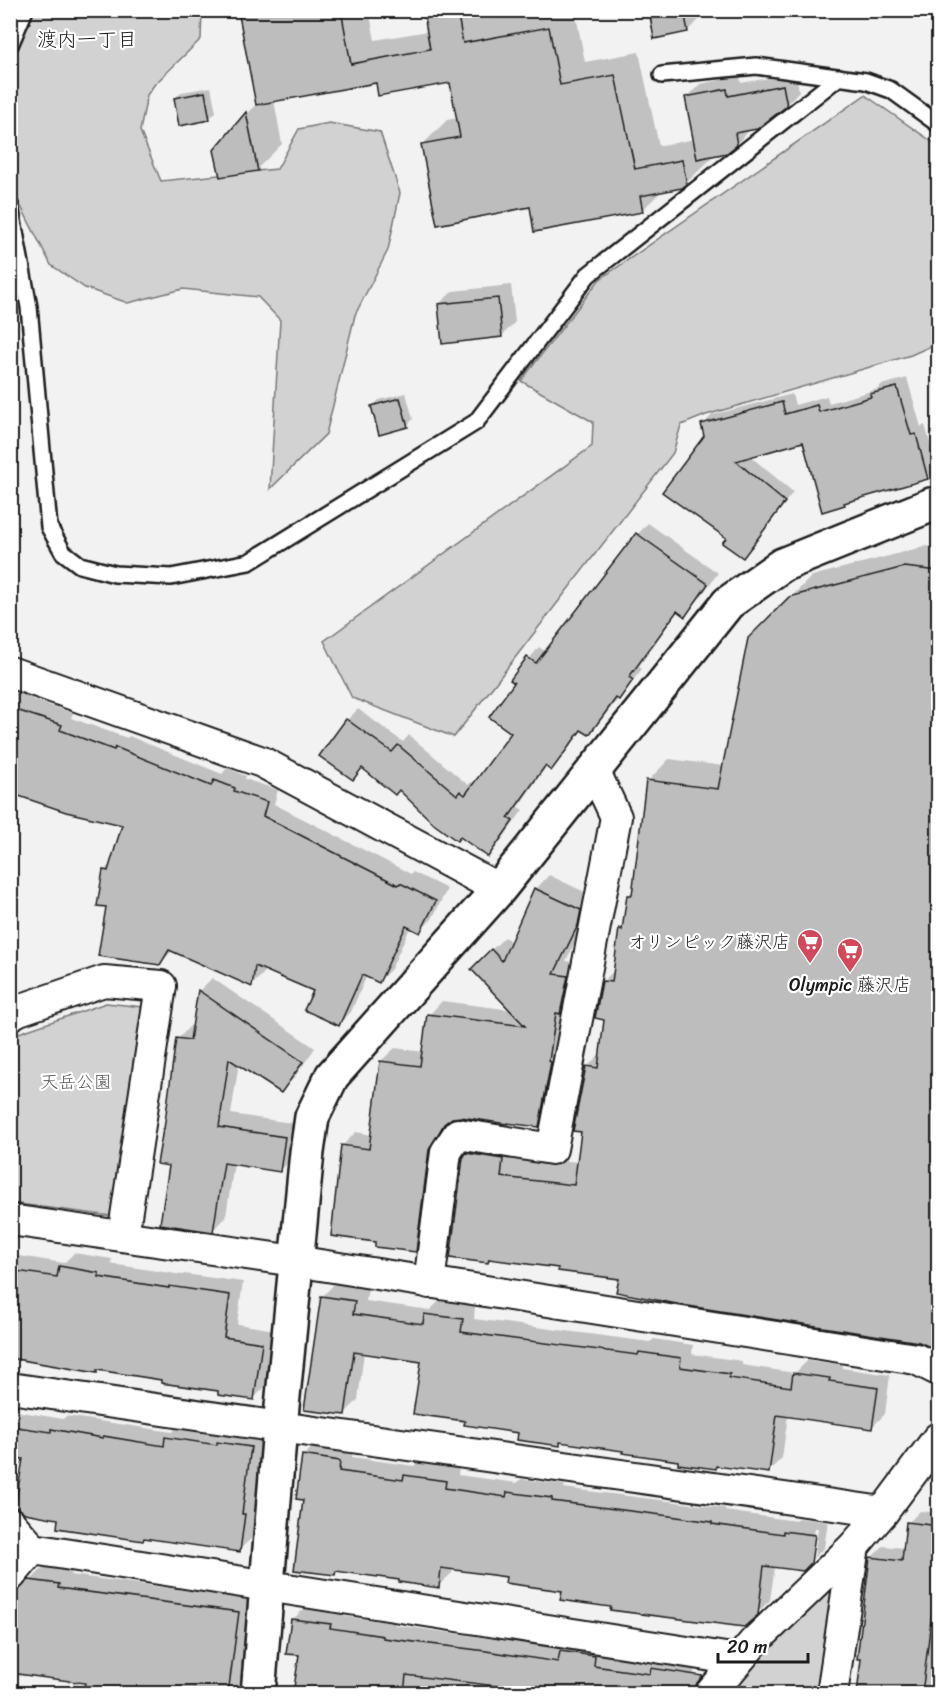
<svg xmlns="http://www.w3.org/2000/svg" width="949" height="1704" font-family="Sriracha,'Klee One',sans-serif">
<rect width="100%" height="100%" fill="#f2f2f2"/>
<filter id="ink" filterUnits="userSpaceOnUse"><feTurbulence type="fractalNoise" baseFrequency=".0167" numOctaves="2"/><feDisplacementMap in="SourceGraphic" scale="12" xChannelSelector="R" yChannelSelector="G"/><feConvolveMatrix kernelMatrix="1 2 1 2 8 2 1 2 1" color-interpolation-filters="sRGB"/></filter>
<g filter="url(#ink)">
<!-- green -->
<g fill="#d2d2d2" stroke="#777" stroke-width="1.5">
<path d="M11 11H202L201 39 154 85 147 95 140 131 161 181 277 169 299 129 329 123 380 132 400 193 388 250 355 315 326 434 270 489 280 320 258 297 183 289 128 303 85 288 51 265 11 187Z"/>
<path d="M865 95 938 146V343L911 355 706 415 681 425 673 453 454 737 352 698 324 641 592 446 593 422 521 381 599 280Z"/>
<path d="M106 1003 152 1008 119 1217 11 1203 10 1036Z"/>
<path d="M835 1569 819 1693H729Z"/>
</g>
<!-- shadow -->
<g fill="#0003" fill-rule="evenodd">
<path d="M239 10H369L375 40 428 31 424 10H485L487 19 534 10H575L585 62 639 52 659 146 695 139 687 97 700 84 740 76 741 83 796 73 799 91 786 105 750 130 736 144 710 155 711 159 686 183 662 191 642 210 423 144 447 120 458 118 451 81H377L274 100 282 144 257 169 216 150 257 103Z"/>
<path d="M650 10H700L701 18 687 31Z"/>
<path d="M211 87 216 112 210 118 175 98 182 92Z"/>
<path d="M511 285 515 322 502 336 439 304 453 291Z"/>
<path d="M907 378 921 427 925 425 937 468 927 478 848 500 844 504 804 440 750 456 793 492 753 547 743 556 728 538 703 425 712 415 792 394 795 405 827 396 829 403 878 389 881 385Z"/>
<path d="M406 393 413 419 407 426 373 406 379 400Z"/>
<path d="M648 523 718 573 695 604 684 615 678 611 639 666 642 669 599 723 588 733 583 729 561 758 551 769 547 766 518 807 523 810 498 845 487 855 399 789 363 768 353 778 321 755 347 720 358 709 403 742 409 735 468 785 471 782 475 784 513 732 516 682 512 680 539 647 546 652 638 534Z"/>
<path d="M927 546 938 548V1350L919 1341 621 1277 560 1266 491 1258 488 1261 467 1154 489 1132 521 1156 578 1162 587 1067 602 1052 606 1018 603 981 615 970 620 929 625 924 628 895 634 890 648 781 669 759 724 766 750 638 812 576Z"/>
<path d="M10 686 36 694 34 700 73 713 71 718 127 738 129 736 222 774 227 768 246 776 245 779 278 790 274 804 411 874 413 872 447 889 432 919 420 931 411 926 391 969 379 981 367 975 351 1012 339 1024 315 990 265 968 264 973 252 985 173 950 159 964 108 906 104 871 112 862 124 824 10 792Z"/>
<path d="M549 875 593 896 591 910 566 961 580 963 552 1111 538 1125 461 1115 453 1116 442 1135 429 1237 415 1250 342 1146 356 1132 372 1135 381 1061 395 1048 424 1052 429 1015 442 1001 512 1010 486 955 505 937 512 943 536 889Z"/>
<path d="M212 978 315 1048 294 1078 281 1091 239 1063 231 1114 298 1124 293 1157 280 1171 234 1164 226 1216 213 1230 171 1165 178 1039 191 1025 194 1026 199 991Z"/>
<path d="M74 1253 112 1259 111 1264 183 1275 184 1274 243 1282 237 1324 275 1330 267 1385 254 1398 163 1379 100 1369 96 1372 10 1357V1264L19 1256 64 1263Z"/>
<path d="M335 1283 368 1288 366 1301 430 1310 439 1301 475 1306 474 1319 650 1342 654 1339 693 1345 692 1354 742 1361V1365L795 1373 808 1360 842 1365V1368L890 1375 885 1414 872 1427 788 1415 782 1458 768 1472 718 1465 715 1467 562 1441 559 1444 520 1431 466 1420 423 1360 364 1352 358 1400 344 1414 322 1297Z"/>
<path d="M10 1410 63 1419 66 1416 172 1432 180 1425 264 1434 255 1501H258L253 1537 239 1550 145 1537 143 1540 60 1518 29 1513 27 1514 17 1506 25 1457 10 1455Z"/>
<path d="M317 1443 353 1448 352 1457 414 1466 419 1462 459 1468 458 1475 517 1483 521 1479 565 1485 564 1488 684 1503 725 1508V1511L796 1521 798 1518 828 1522 824 1548 802 1569 775 1566 770 1600 744 1626 612 1605 563 1590 507 1576 452 1568V1573L438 1586 401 1579 338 1570 334 1574 305 1499 303 1456ZM815 1528H818L814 1558H811Z"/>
<path d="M920 1511 938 1513V1640L932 1694H858L871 1558 883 1546 905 1548 908 1523Z"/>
<path d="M44 1567 72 1571 71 1575 252 1599 240 1694H138L86 1682 21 1673 17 1677 10 1676V1626L13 1627 18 1593Z"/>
<path d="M306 1607 343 1612 342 1616 395 1623V1625L564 1649 574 1639 696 1660 691 1692 295 1694 300 1654 293 1619Z"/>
</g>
<!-- building -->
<g fill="#bdbdbd" stroke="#1c1c1c" stroke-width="1.5">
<path d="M238 10H341L351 64 430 49 423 10H457L463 43 549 27 560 85 615 75 635 169 682 160 687 184 682 188 640 196 643 212 534 232 530 207 437 225 421 144 460 137 450 83 378 96 376 83 256 105Z"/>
<path d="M649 10H684L688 32 654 39Z"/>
<path d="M783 85 787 106 757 129 735 133 737 145 727 153 697 159 685 97 727 89 728 96Z"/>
<path d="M205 92 210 120 179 126 174 98Z"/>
<path d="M246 112 258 171 220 177 214 150Z"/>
<path d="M498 298 502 337 442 344 438 304Z"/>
<path d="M897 387 911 435 916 434 928 479 844 503 845 505 822 512 803 442 736 461 785 502 743 558 722 543 726 538 662 492 704 436 701 424 782 402 785 414 817 405 819 412 871 397 870 394Z"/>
<path d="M400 398 408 427 379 435 371 406Z"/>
<path d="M636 533 708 584 685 617 677 611 629 677 633 680 619 700 616 698 589 735 581 730 551 771 545 766 508 818 513 821 488 857 460 837 457 841 435 825 399 790 395 795 362 768 353 780 319 756 346 719 392 752 398 745 457 795 460 791 465 795 511 733 489 717 514 683 510 680 527 657 536 663Z"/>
<path d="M904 567 939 571V1351L919 1342 682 1305 616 1292 619 1279 558 1271V1268L489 1259 488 1263 450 1258 463 1158 466 1153 503 1159 501 1177 574 1185 581 1132 573 1131 586 1066 598 1068 604 1020 595 1018 602 981 612 982 619 928 622 930 627 895H632L646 780 718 789 748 638 789 597Z"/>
<path d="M10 708 62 725 60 730 114 750 115 747 211 786 214 780 235 788 234 791 267 802 263 816 398 885 400 883 436 901 420 933 406 926 379 983 362 975 339 1026 304 1010 313 991 255 966 252 987 169 950 160 965 98 956 106 907 97 906 103 870 108 871 122 825 66 812 10 793Z"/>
<path d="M534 888 581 910 578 925 554 974 568 976 560 1014 556 1013 549 1061 551 1062 539 1127 507 1123V1124L461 1117 452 1118 444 1124 429 1150 416 1252 375 1247V1242L331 1236 341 1145 369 1149 380 1061 420 1066 427 1014 525 1026 471 969 491 949 502 961Z"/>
<path d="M198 990 303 1062 281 1093 229 1059 219 1127 285 1137 280 1172 224 1163 213 1232 160 1224 169 1166 157 1164 163 1129H164L176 1038 190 1040Z"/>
<path d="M59 1266 99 1273V1277L169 1288V1286L230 1295 224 1337 262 1343 254 1400 218 1395V1391L161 1383V1380L97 1370V1373L10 1358V1270L57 1277Z"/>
<path d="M321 1296 355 1301 353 1314 423 1324 424 1314 463 1319 461 1332 638 1355 639 1352 681 1358 680 1367 730 1374 729 1378 791 1387 793 1373 830 1378 829 1381 878 1388 872 1429 777 1415 769 1473 716 1466V1469L678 1464V1461L622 1453 623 1451 560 1442V1446L517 1440 518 1433 464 1425 465 1421 413 1414 421 1362 354 1352 345 1415 304 1410Z"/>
<path d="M10 1426 51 1432V1429L103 1438V1436L164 1446 165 1437 217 1445V1442L251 1447 242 1514H245L240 1552 144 1538 143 1541 57 1528 58 1519 25 1513 15 1507 23 1459 10 1457Z"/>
<path d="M302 1455 340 1461 339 1471 403 1480 404 1475 446 1481 445 1488 506 1497 507 1492 552 1498V1501L670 1516 712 1522V1524L783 1534V1531L815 1535 811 1563 803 1571 764 1566 758 1615 744 1627 610 1610 611 1607 560 1600 562 1591 505 1583 506 1577 441 1568 439 1588 399 1582V1580L336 1571 335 1575 294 1570 303 1500 296 1499Z"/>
<path d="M906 1522 939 1526V1587L936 1604H933L922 1694H857L861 1659H857L870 1557 902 1561Z"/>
<path d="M29 1580 59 1584 58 1588 239 1612 228 1694H135L84 1686 85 1683 10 1673V1632L16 1592Z"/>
<path d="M291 1619 331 1624 330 1628 383 1636V1638L486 1651 558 1662 560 1651 595 1656 594 1666 650 1674 651 1668 703 1676 697 1683 693 1694H590L529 1685V1690L406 1675 404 1694H293L299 1655 286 1654Z"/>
</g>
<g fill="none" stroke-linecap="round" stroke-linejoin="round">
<defs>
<g id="service">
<path d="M10 45 25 10"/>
<path d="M662 75 756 66 866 81 891 90 938 124"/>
<path d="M10 205 29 307 49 527 63 552 80 565 115 574 171 577 249 562 476 422 588 275 839 77"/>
</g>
<g id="minor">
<path d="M10 672 262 762 499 889"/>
<path d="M10 1015 19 1010 104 981 161 986 123 1236"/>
<path d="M10 1220 295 1261 916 1359 938 1370"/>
<path d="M429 1283 446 1152 458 1134 552 1149 616 817 595 772"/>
<path d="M10 1388 280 1427 883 1512"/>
<path d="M10 1523 33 1549 738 1660"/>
<path d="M10 1576 33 1549"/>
<path d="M710 1694 754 1642 854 1546 883 1512 938 1438"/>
<path d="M832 1694 854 1546"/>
</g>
<path id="tertiary" d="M258 1694 280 1427 307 1152 312 1117 332 1076 499 889 728 603 782 565 931 505"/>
</defs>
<!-- service casing -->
<use href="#service" stroke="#1c1c1c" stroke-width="20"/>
<!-- minor casing -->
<use href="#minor" stroke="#1c1c1c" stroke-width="34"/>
<!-- tertiary casing -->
<use href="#tertiary" stroke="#1c1c1c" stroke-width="38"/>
<!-- service -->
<use href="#service" stroke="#fff" stroke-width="15"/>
<!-- minor -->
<use href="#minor" stroke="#fff" stroke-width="30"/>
<!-- tertiary -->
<use href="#tertiary" stroke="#fff" stroke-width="33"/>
</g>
</g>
<!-- icons -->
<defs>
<symbol id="supermarket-pin" viewBox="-11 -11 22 30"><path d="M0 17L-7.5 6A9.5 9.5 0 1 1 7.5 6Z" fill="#d1495b" stroke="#fff"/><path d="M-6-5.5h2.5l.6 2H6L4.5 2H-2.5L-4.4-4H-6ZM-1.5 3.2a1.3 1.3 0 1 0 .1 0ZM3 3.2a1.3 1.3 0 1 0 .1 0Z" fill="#fff"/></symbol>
</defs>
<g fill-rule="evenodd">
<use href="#supermarket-pin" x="795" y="927" width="30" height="40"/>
<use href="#supermarket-pin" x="835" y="936" width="30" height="40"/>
</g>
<g text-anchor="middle" stroke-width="4.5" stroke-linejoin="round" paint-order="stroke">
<!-- poi labels -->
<g font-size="18" fill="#1c1c1c" stroke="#fff" text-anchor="end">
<text x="790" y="948">オリンピック藤沢店</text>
<text x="850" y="991" text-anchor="middle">Olympic 藤沢店</text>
</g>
<!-- park labels -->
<g font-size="18" fill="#5c5c5c" stroke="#fff">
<text x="76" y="1088">天岳公園</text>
</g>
<!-- neighbourhood labels -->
<g font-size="20" fill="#1c1c1c" stroke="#fff">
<text x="87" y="46">渡内一丁目</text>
</g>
</g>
<!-- margin -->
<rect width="949" height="1704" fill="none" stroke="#fff" stroke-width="36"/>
<rect x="18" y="18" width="913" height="1668" fill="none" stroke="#1c1c1c" stroke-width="2" filter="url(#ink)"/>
<!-- scale -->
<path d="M718 1653v9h90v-9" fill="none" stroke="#1c1c1c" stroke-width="3"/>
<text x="727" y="1653" font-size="18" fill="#1c1c1c" stroke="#ffffff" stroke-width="4.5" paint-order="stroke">20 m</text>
</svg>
